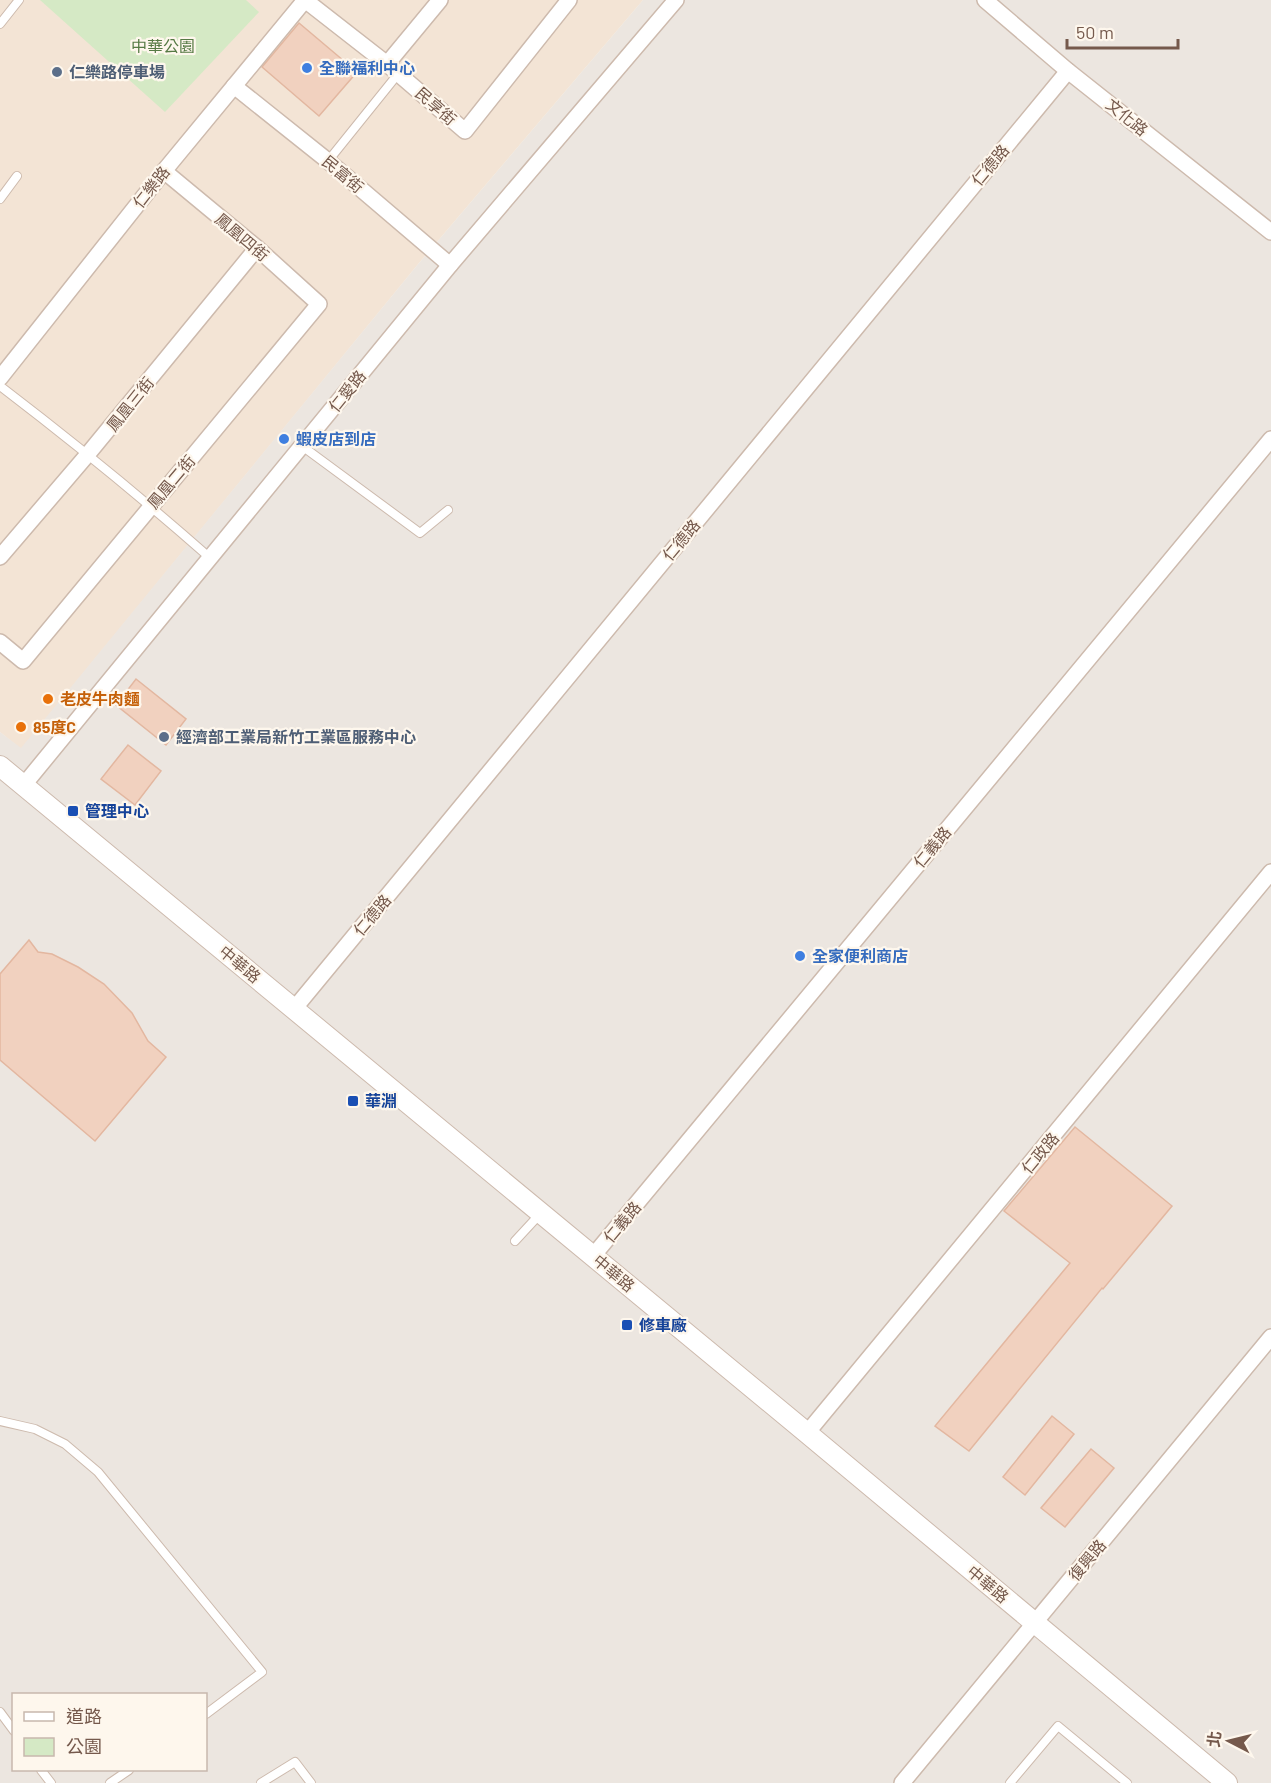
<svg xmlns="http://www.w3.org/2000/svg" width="1271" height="1783" font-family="Barlow,'Noto Sans TC',sans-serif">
<rect width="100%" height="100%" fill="#fcf3e7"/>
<!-- residential -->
<path fill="#f3e4d5" d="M0 0H643L419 263 21 749 0 732Z"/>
<!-- industrial -->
<path fill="#ece6e0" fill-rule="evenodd" d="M643 0H1271V1783H0V732L21 748 419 263ZM14 1694H206V1770H14Z"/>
<!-- green -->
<path fill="#d5e9c5" d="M40 0H246L259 12 165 112Z"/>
<!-- building -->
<g fill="#f1d1bf" stroke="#e3b7a0" stroke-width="1.5">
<path d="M299 23 357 72 319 116 262 67Z"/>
<path d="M136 679 186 719 166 745 116 705Z"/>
<path d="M128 745 161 771 135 805 101 779Z"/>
<path d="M29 940 38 952 52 954 78 967 104 984 132 1013 148 1041 166 1057 95 1141 0 1060V974Z"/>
<path d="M1075 1127 1172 1206 1103 1289 1102 1288 969 1451 935 1426 1070 1263 1004 1211Z"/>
<path d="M1052 1416 1074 1434 1025 1495 1003 1477Z"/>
<path d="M1091 1449 1114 1468 1065 1527 1041 1508Z"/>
</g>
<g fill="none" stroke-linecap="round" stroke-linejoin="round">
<defs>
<g id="service">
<path d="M0 24 19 0"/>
<path d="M328 161 398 74"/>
<path d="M0 199 17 176"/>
<path d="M0 386C72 441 142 498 209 557"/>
<path d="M302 446 420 533 448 510"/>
<path d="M515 1241 540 1214"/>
<path d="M0 1421 35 1429 65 1444 98 1472 262 1672 206 1714"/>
<path d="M0 1712 14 1731"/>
<path d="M41 1770 51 1783"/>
<path d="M110 1783 129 1770"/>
<path d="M261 1783 295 1762 311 1783"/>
<path d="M1010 1783 1058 1726 1127 1783"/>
</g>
<g id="minor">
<path d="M305 0 387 64 465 131 569 0"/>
<path d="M985 0 1068 71 1271 232"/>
<path d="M387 64 440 0"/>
<path d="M234 86 328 161 450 265"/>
<path d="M0 378 164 171 305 0"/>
<path d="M0 557 88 454 257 248"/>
<path d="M0 642 23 661 319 304 257 248 164 171"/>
<path d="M23 786 450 265 676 0"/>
<path d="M294 1009 1068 71"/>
<path d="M593 1256 1271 439"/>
<path d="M807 1433 1271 872"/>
<path d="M902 1783 1271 1337"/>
</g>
<path id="tertiary" d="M0 766 807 1433 1227 1783"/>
</defs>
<!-- service casing -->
<use href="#service" stroke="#cdbaad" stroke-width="10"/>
<!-- minor casing -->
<use href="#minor" stroke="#cdbaad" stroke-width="18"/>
<!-- tertiary casing -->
<use href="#tertiary" stroke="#cdbaad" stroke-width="22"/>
<!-- service -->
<use href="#service" stroke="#fff" stroke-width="8"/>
<!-- minor -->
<use href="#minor" stroke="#fff" stroke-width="15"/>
<!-- tertiary -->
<use href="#tertiary" stroke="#fff" stroke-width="20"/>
</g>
<!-- markers -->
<g fill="#3f7fe0" stroke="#fef7ed" stroke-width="2">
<circle cx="307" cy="68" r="6"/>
<circle cx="284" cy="439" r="6"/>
<circle cx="800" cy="956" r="6"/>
</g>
<g fill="#5c6f8a" stroke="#fef7ed" stroke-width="2">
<circle cx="57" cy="72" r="6"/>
<circle cx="164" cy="737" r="6"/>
</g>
<g fill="#e8710a" stroke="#fef7ed" stroke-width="2">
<circle cx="48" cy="699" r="6"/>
<circle cx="21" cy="727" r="6"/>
</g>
<g fill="#1a4fb4" stroke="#fef7ed" stroke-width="2">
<rect x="67" y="805" width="12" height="12" rx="3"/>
<rect x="347" y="1095" width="12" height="12" rx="3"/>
<rect x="621" y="1319" width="12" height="12" rx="3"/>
</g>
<g text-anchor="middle" stroke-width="4.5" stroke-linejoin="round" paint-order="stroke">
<!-- park labels -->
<g font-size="16" fill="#567a44" stroke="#fef7ed">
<text x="163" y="52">中華公園</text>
</g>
<!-- shop labels -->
<g font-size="16" font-weight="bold" fill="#366cbe" stroke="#fef7ed" text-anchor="start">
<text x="319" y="74">全聯福利中心</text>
<text x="296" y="445">蝦皮店到店</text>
<text x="812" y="962">全家便利商店</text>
</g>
<!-- service labels -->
<g font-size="16" font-weight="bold" fill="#4e5e75" stroke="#fef7ed" text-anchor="start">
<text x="69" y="78">仁樂路停車場</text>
<text x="176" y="743">經濟部工業局新竹工業區服務中心</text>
</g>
<!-- street labels -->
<g font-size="16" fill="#75594c" stroke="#fef7ed">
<text transform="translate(436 106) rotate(41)" y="6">民享街</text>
<text transform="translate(1127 117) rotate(39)" y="6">文化路</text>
<text transform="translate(990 165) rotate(-50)" y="6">仁德路</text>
<text transform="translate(343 174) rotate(40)" y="6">民富街</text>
<text transform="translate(151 187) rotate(-52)" y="6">仁樂路</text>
<text transform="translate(242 237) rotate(40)" y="6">鳳凰四街</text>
<text transform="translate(347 391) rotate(-51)" y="6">仁愛路</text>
<text transform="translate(130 404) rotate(-51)" y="6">鳳凰三街</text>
<text transform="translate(171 482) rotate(-50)" y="6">鳳凰二街</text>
<text transform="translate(681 540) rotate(-50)" y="6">仁德路</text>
<text transform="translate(932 847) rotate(-50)" y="6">仁義路</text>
<text transform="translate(372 915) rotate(-50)" y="6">仁德路</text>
<text transform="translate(240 964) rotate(40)" y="6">中華路</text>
<text transform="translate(1040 1153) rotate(-50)" y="6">仁政路</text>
<text transform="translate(622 1222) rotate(-50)" y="6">仁義路</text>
<text transform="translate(614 1273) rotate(40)" y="6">中華路</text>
<text transform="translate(1087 1560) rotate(-50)" y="6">復興路</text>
<text transform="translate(988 1584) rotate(40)" y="6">中華路</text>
</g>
<!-- food labels -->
<g font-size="16" font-weight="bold" fill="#c56008" stroke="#fef7ed" text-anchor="start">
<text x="60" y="705">老皮牛肉麵</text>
<text x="33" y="733">85度C</text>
</g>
<!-- transit labels -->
<g font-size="16" font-weight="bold" fill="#164399" stroke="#fef7ed" text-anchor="start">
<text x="85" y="817">管理中心</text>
<text x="365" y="1107">華淵</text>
<text x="639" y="1331">修車廠</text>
</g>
</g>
<!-- legend -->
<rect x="12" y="1693" width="195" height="78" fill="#fef7ed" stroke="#c7b8ad" stroke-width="1.5"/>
<rect x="24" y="1712" width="30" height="9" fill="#ffffff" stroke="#c7b8ad" stroke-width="1.5"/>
<text x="66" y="1723" font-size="18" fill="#75594c">道路</text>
<rect x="24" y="1738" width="30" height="18" fill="#d5e9c5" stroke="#c7b8ad" stroke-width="1.5"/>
<text x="66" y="1753" font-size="18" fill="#75594c">公園</text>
<!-- north arrow -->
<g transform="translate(1229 1741) rotate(277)" stroke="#fef7ed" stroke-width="4.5" paint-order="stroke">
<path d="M0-4.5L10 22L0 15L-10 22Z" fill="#75594c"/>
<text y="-9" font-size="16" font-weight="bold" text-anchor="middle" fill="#75594c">北</text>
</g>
<!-- scale -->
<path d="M1067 39v9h111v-9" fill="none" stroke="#75594c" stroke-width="3"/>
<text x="1076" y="39" font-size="18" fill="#75594c" stroke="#fef7ed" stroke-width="4.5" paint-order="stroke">50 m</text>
</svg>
